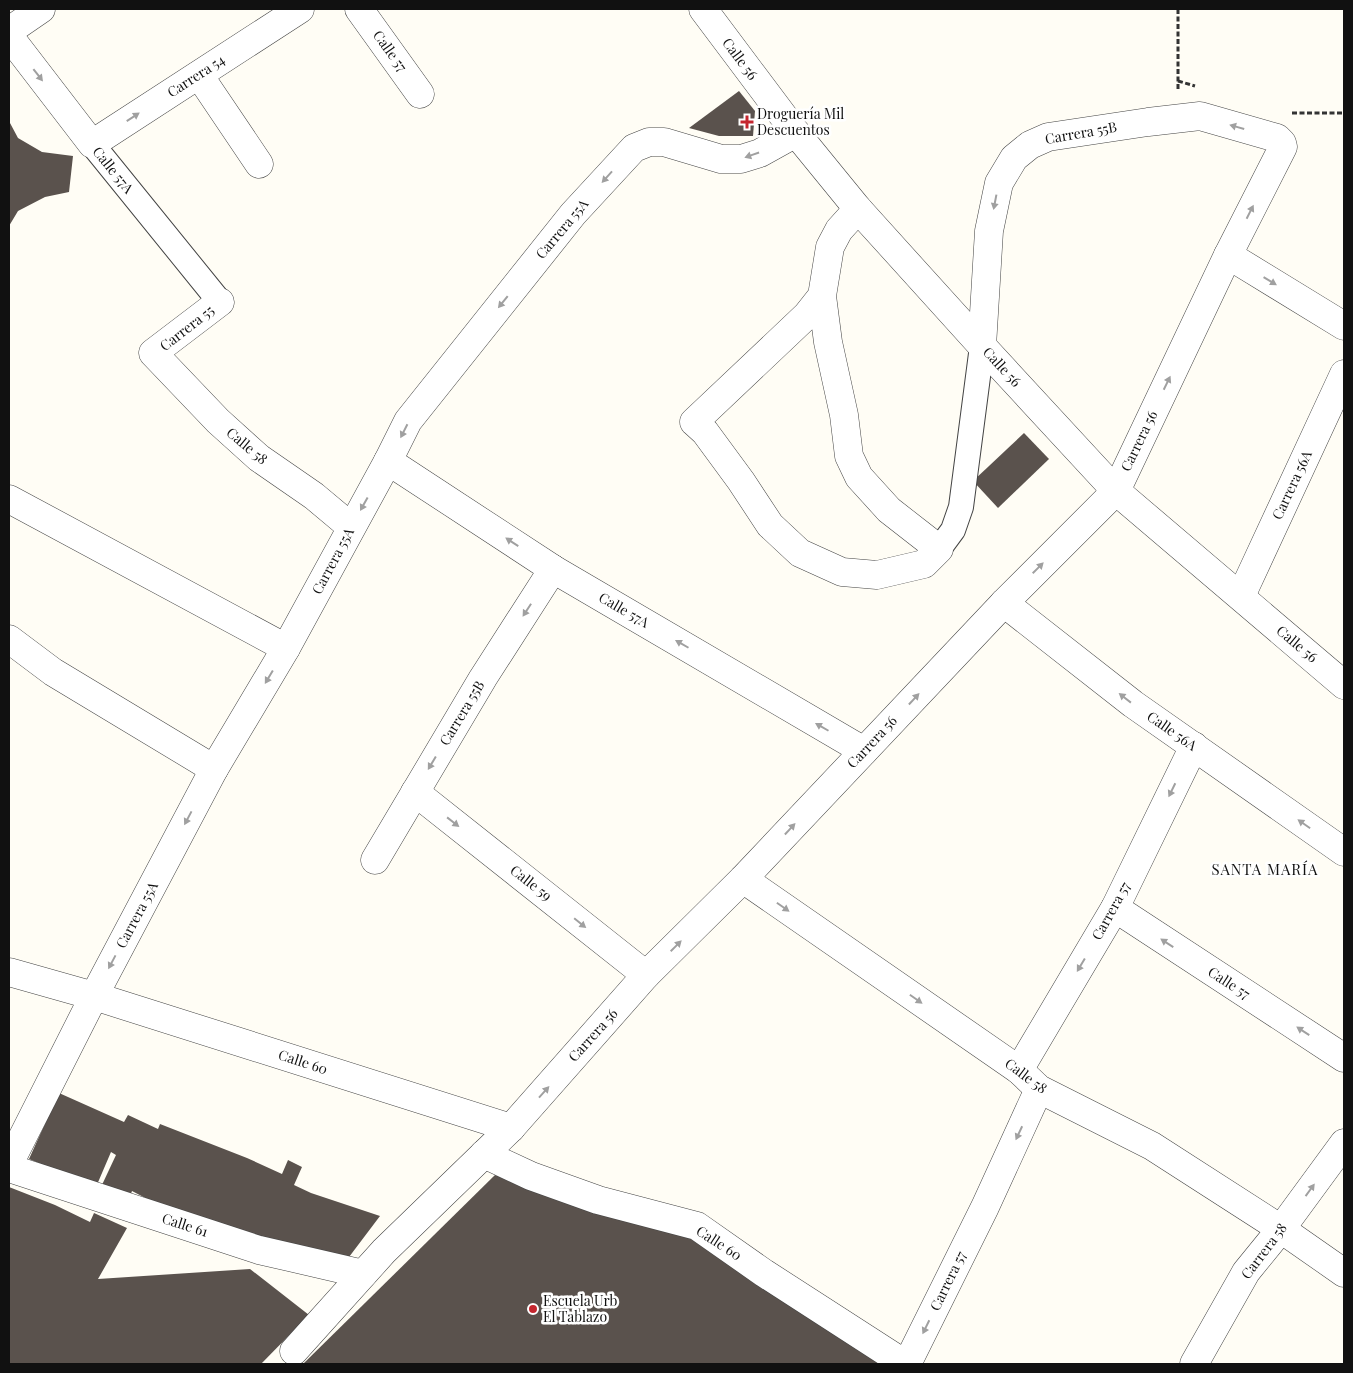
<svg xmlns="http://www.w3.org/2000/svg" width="1353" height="1373" font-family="'Playfair Display',serif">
<rect width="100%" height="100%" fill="#fffdf5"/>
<!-- building -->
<g fill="#5a524d">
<path d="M739 91 755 111 753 136H719L689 128Z"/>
<path d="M10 123 18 138 42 152 73 156 69 192 45 197 18 211 9 226V124Z"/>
<path d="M1024 433 1049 459 998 508 973 481Z"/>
<path d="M59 1093 124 1122 128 1115 158 1129 160 1124 247 1158 282 1174 288 1160 302 1167 294 1185 311 1193 380 1216 346 1261 311 1257 155 1203 132 1191 129 1199 101 1187 116 1155 111 1152 96 1187 29 1159Z"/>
<path d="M495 1175 695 1238 882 1364H303Z"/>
<path d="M9 1187 55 1205 90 1222 94 1213 127 1228 98 1279 250 1269 309 1315 261 1364H9Z"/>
</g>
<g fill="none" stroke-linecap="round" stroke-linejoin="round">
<defs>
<g id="pedestrian">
<path d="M92 144 220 302"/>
<path d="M939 549 953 530 961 507 982 346"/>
</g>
<g id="minor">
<path d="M359 9 420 94"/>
<path d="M9 31 41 9"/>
<path d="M9 36 92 144 300 9"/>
<path d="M199 75 259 164"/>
<path d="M1228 255 1344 326"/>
<path d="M822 296 807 315 694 422 705 432 741 481 770 525 800 553 842 572 877 575 924 564 939 549 889 510 859 477 849 456 844 415 828 342 822 296 830 247 839 230 858 209"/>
<path d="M220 302 153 353 218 421 259 458 314 496 351 527"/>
<path d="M388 461 553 569 864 751"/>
<path d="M9 499 286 648"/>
<path d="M1241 596 1344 374"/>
<path d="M1004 603 1133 704 1344 852"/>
<path d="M9 639 53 672 214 769"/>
<path d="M415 792 646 975"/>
<path d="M375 860 483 678 553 569"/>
<path d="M743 879 1019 1070 1039 1089 1152 1146 1281 1229 1344 1273"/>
<path d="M1115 908 1344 1058"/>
<path d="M9 972 94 996 511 1128"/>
<path d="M1019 1070 1115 908 1194 746"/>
<path d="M484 1154 531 1176 598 1200 697 1226 764 1273 905 1364"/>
<path d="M9 1168 259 1250 363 1274"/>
<path d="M294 1351 384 1251 511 1128 646 975 743 879 1004 603 1116 491 1228 255 1283 147 1282 143 1277 138 1200 116 1148 122 1048 137 1030 145 1014 158 999 183 989 231 982 346"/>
<path d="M907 1364 985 1207 1039 1089"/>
<path d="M1194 1364 1246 1272 1281 1229 1344 1143"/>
</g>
<g id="tertiary">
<path d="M703 9 796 133 858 209 982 346 1116 491 1344 685"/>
<path d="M9 1164 94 996 214 769 286 648 388 461 408 421 573 214 634 148 649 142H664L721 159H741L760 153 796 133"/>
</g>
</defs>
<!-- pedestrian casing -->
<use href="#pedestrian" stroke="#444" stroke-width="26"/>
<!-- minor casing -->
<use href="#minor" stroke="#444" stroke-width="29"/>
<!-- tertiary casing -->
<use href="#tertiary" stroke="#444" stroke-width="29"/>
<!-- path -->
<g stroke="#333" stroke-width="3" stroke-dasharray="5 2.5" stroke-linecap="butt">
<path d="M1178 9V91"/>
<path d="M1178 81 1195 86"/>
<path d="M1292 113H1344"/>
</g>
<!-- pedestrian -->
<use href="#pedestrian" stroke="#fff" stroke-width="24"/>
<!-- minor -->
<use href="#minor" stroke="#fff" stroke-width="28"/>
<!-- tertiary -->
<use href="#tertiary" stroke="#fff" stroke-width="28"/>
</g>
<!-- one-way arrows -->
<defs><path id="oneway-solid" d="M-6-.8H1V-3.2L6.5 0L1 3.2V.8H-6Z" transform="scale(1.25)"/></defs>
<g fill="#a0a0a0">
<use href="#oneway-solid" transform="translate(38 75) rotate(52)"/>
<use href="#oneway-solid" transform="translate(133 117) rotate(-33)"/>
<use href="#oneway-solid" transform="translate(1237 127) rotate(-164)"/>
<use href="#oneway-solid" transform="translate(752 155) rotate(161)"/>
<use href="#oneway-solid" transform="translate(607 177) rotate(132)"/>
<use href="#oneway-solid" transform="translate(995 202) rotate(101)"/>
<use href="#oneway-solid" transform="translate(1250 212) rotate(-63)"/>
<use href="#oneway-solid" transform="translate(1270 281) rotate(31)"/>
<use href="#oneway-solid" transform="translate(503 302) rotate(129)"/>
<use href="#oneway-solid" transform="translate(1167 383) rotate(-64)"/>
<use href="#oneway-solid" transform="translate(404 431) rotate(117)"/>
<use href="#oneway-solid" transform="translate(364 504) rotate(119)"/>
<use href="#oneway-solid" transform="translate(512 542) rotate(-147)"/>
<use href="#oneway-solid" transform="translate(1038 568) rotate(-45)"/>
<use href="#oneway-solid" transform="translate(527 610) rotate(123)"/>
<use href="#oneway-solid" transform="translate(682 644) rotate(-150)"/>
<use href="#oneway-solid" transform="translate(269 677) rotate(121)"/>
<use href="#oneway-solid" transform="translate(1125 698) rotate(-142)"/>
<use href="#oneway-solid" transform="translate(914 699) rotate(-47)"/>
<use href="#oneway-solid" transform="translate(822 727) rotate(-150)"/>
<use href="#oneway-solid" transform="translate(432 763) rotate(121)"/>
<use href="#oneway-solid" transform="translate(1172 790) rotate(116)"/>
<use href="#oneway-solid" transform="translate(188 818) rotate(118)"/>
<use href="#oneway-solid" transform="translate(453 822) rotate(38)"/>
<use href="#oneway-solid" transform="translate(1304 824) rotate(-145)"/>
<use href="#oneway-solid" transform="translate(790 829) rotate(-47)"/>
<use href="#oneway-solid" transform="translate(783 907) rotate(35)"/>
<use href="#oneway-solid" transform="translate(580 923) rotate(39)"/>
<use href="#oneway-solid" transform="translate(1167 943) rotate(-147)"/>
<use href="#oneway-solid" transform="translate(676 946) rotate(-45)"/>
<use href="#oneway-solid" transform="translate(112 962) rotate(118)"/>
<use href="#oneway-solid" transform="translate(1081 965) rotate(121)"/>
<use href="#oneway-solid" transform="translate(916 999) rotate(35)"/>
<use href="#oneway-solid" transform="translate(1303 1031) rotate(-147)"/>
<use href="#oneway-solid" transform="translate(544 1092) rotate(-48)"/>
<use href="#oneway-solid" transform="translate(1019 1133) rotate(115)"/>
<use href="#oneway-solid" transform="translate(1310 1190) rotate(-54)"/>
<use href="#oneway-solid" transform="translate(926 1327) rotate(116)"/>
</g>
<!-- markers -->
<g fill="#c4262e" stroke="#fff" stroke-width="2">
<path d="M744.5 114.5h5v5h5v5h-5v5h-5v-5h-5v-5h5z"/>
<circle cx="533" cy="1309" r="5"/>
</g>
<g text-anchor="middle" stroke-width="5" stroke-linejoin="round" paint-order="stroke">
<!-- street labels -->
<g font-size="14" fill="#111" stroke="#fff">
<text transform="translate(390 51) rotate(54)" y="5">Calle 57</text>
<text transform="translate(740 59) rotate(53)" y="5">Calle 56</text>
<text transform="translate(196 76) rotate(-33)" y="5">Carrera 54</text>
<text transform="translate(1081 133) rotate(-10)" y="5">Carrera 55B</text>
<text transform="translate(113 170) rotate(51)" y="5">Calle 57A</text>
<text transform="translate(562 229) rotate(-50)" y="5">Carrera 55A</text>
<text transform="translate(187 328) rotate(-38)" y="5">Carrera 55</text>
<text transform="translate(1002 367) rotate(47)" y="5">Calle 56</text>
<text transform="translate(1139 441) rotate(-64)" y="5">Carrera 56</text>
<text transform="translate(247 446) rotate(40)" y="5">Calle 58</text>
<text transform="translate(1292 485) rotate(-65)" y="5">Carrera 56A</text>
<text transform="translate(333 561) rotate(-62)" y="5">Carrera 55A</text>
<text transform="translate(624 610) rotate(30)" y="5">Calle 57A</text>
<text transform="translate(1297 644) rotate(40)" y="5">Calle 56</text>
<text transform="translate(462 713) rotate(-59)" y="5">Carrera 55B</text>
<text transform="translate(1172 731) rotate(35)" y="5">Calle 56A</text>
<text transform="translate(872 742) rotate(-47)" y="5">Carrera 56</text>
<text transform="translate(531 883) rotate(38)" y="5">Calle 59</text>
<text transform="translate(1111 911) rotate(-61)" y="5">Carrera 57</text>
<text transform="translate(137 915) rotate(-62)" y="5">Carrera 55A</text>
<text transform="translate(1229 983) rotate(33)" y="5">Calle 57</text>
<text transform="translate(593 1035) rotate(-48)" y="5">Carrera 56</text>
<text transform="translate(303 1062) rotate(18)" y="5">Calle 60</text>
<text transform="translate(1026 1076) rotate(37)" y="5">Calle 58</text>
<text transform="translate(185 1225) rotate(18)" y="5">Calle 61</text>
<text transform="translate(719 1243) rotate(33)" y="5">Calle 60</text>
<text transform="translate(1264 1251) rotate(-53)" y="5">Carrera 58</text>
<text transform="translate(948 1281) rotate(-64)" y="5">Carrera 57</text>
</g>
<!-- poi labels -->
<g font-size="14" fill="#111" stroke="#fff" text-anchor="start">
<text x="757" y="119">Droguería Mil<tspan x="757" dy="16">Descuentos</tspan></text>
<text x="543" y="1306">Escuela Urb<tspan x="543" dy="16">El Tablazo</tspan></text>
</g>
<!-- neighbourhood labels -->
<g font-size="15" letter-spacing="1" fill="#111" stroke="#fff">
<text x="1265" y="875">SANTA MARÍA</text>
</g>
</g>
<!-- border -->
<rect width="1353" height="1373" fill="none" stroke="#111111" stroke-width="20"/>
</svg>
